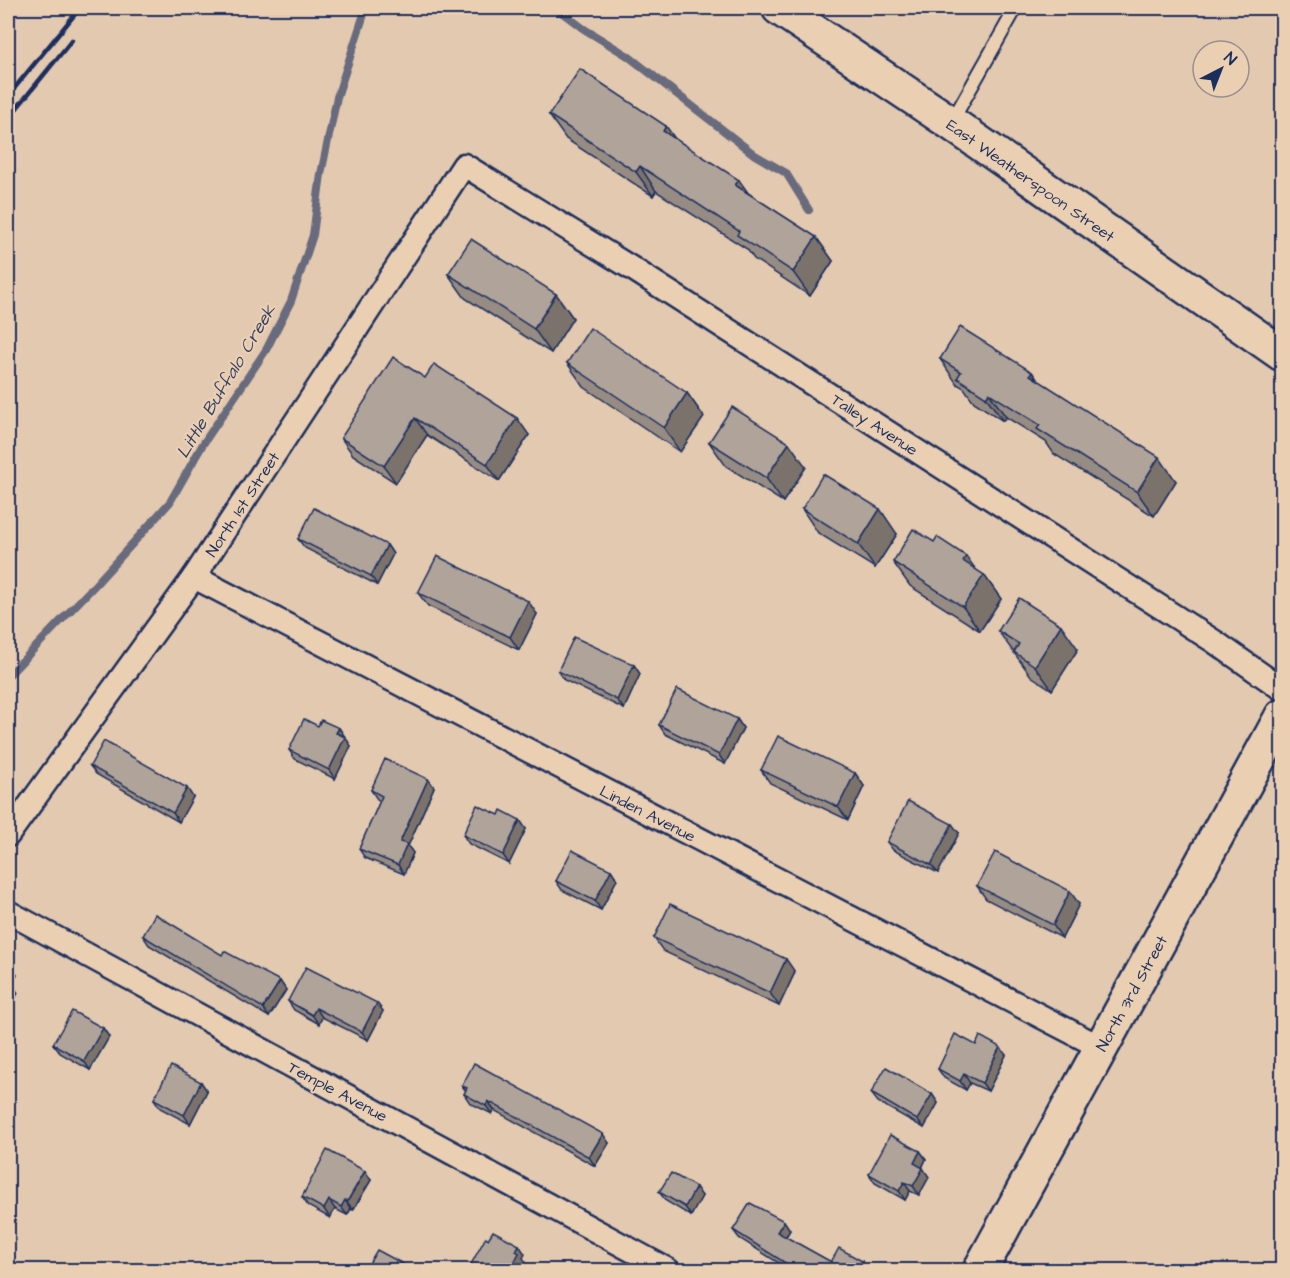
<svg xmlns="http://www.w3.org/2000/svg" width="1290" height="1278" font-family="'Architects Daughter',sans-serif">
<rect width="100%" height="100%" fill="#e3c9af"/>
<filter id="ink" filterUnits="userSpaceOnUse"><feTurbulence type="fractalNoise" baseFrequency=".0167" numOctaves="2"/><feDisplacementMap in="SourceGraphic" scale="12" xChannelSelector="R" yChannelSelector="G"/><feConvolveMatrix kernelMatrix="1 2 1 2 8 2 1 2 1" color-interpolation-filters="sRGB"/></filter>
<g filter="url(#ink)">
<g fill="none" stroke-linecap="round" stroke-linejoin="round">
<!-- stream -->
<g stroke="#686a7d" stroke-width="8">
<path d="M556 8 584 29 628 56 755 155 786 173 809 210"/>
<path d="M8 676 95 585 170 502 203 444 266 350 291 301 313 235 321 174 337 97 366 8"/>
</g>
<defs>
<path id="lane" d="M952 121 1016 8"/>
<g id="street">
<path d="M194 577 1102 1048"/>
<path d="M8 835 194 577 464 165 633 269 1215 642 1282 689"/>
<path d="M8 912 668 1270"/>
</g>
<g id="secondary">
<path d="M779 8 951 123 1282 354"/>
<path d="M980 1270 1282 716"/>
</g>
</defs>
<!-- lane casing -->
<use href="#lane" stroke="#1b2f5e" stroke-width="16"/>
<!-- street casing -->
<use href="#street" stroke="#1b2f5e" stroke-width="27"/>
<!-- secondary casing -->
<use href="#secondary" stroke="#1b2f5e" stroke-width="38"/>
<!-- lane -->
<use href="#lane" stroke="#ebcfb2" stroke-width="12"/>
<!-- street -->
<use href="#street" stroke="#ebcfb2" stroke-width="22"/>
<!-- secondary -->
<use href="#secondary" stroke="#ebcfb2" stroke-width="33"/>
<!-- rail -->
<g stroke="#1b2f5e" stroke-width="4.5">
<path d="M8 96 80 8"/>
<path d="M8 119 72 40"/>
</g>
</g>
<!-- wall -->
<g fill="#978c84" stroke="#1b2f5e" stroke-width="1.5">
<path d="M549 115 674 138 748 193 816 237 833 261 810 296 754 259 747 249 656 191 653 196 566 139Z"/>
<path d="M448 274 556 294 573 318 551 353 465 298Z"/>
<path d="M940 359 1032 372 1038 381 1176 481 1154 516 1054 454 1046 442 1006 417 1003 421 974 402 964 388 957 384Z"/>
<path d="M567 363 687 393 704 417 680 452 584 387Z"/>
<path d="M425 378 529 435 499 481 427 435 396 483 353 455 341 438Z"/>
<path d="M709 442 806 467 783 502 726 466Z"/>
<path d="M802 509 897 534 875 568 818 533Z"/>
<path d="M298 539 387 545 393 554 377 585 305 548Z"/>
<path d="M934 542 984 575 1001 599 980 631 910 586 893 562Z"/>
<path d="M418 593 537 614 519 650 428 606Z"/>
<path d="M998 631 1078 649 1052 690 1031 676Z"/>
<path d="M634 665 640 674 624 709 564 680 558 671Z"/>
<path d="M737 719 743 728 725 764 665 734 659 725Z"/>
<path d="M318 726 339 728 351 746 335 779 295 759 289 750Z"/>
<path d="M90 766 193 797 179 822 96 774Z"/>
<path d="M761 770 855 773 864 786 848 820 770 783Z"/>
<path d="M428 779 434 787 408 846 413 853 404 874 365 858 359 849 380 801 377 799 371 790Z"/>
<path d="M526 829 509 864 469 844 463 835Z"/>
<path d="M959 833 938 873 893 850 887 842Z"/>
<path d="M611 870 617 879 601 910 562 890 556 881Z"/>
<path d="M977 886 1079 904 1062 938 986 899Z"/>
<path d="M143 936 222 955 280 981 286 990 269 1017 149 945Z"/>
<path d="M654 938 795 972 779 1006 663 951Z"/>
<path d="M288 1001 383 1011 368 1040 322 1017 319 1024 294 1010Z"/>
<path d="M103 1028 109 1037 90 1070 60 1053 53 1044Z"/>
<path d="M976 1045 1006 1055 988 1091 970 1083 966 1090 944 1078 938 1069Z"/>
<path d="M201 1082 207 1091 190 1124 160 1108 154 1099Z"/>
<path d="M462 1086 609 1143 595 1166 494 1110 492 1114 470 1103 464 1094 466 1091Z"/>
<path d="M871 1093 932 1094 938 1103 924 1128 878 1102Z"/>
<path d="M920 1151 926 1159 922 1168 929 1177 919 1195 910 1191 905 1200 875 1183 869 1174Z"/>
<path d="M365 1171 371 1180 353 1210 351 1209 347 1215 335 1209 330 1218 308 1206 302 1197Z"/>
<path d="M659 1192 702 1196 691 1216 666 1201Z"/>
<path d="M784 1221 790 1230 786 1237 831 1262 868 1270H790L739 1238 733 1230Z"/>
</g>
<!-- shaded-wall -->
<g fill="#7b726c" stroke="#1b2f5e" stroke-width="1.5">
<path d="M666 126 683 150 663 131Z"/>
<path d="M640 166 656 191 653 196 636 172Z"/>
<path d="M739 180 756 204 735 185Z"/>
<path d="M816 237 833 261 810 296 793 272Z"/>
<path d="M556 294 573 318 551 353 534 329Z"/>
<path d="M1032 372 1049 396 1030 375Z"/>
<path d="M687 393 704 417 680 452 664 428Z"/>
<path d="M989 393 1006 417 1003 421 986 397Z"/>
<path d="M415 418 427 435 396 483 384 466Z"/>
<path d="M517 418 529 435 499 481 487 464Z"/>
<path d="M789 443 806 467 783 502 766 478Z"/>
<path d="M1159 457 1176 481 1154 516 1137 492Z"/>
<path d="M880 509 897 534 875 568 858 544Z"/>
<path d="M387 545 393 554 377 585 371 576Z"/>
<path d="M966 556 982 578 984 575 1001 599 980 631 963 607V561Z"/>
<path d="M528 601 537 614 519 650 510 637Z"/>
<path d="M1061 625 1078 649 1052 690 1035 666Z"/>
<path d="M634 665 640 674 624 709 617 700Z"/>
<path d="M737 719 743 728 725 764 719 755Z"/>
<path d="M339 728 345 737 336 733Z"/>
<path d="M345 737 351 746 335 779 329 770Z"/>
<path d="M855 773 864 786 848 820 838 807Z"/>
<path d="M428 779 434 787 408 846 413 853 404 874 398 865 400 842Z"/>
<path d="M187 788 193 797 179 822 173 813Z"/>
<path d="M520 820 526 829 509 864 503 855Z"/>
<path d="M952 824 959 833 938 873 931 865Z"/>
<path d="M611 870 617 879 601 910 595 901Z"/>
<path d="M1070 891 1079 904 1062 938 1053 925Z"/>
<path d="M786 959 795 972 779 1006 770 993Z"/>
<path d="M11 966 17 974 12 984 18 993 8 1010V972Z"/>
<path d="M280 981 286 990 269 1017 263 1008Z"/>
<path d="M377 1003 383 1011 368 1040 362 1032Z"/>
<path d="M316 1008 322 1017 319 1024 312 1015Z"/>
<path d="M103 1028 109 1037 90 1070 84 1061Z"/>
<path d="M1000 1047 1006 1055 988 1091 982 1083Z"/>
<path d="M964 1074 970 1083 966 1090 960 1081Z"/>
<path d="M201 1082 207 1091 190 1124 184 1115Z"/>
<path d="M932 1094 938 1103 924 1128 917 1120Z"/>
<path d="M488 1101 494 1110 492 1114 486 1106Z"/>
<path d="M603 1134 609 1143 595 1166 589 1157Z"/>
<path d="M920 1151 926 1159 920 1172 914 1163Z"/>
<path d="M923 1168 929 1177 919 1195 913 1186Z"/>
<path d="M365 1171 371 1180 353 1210 347 1202Z"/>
<path d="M904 1182 910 1191 905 1200 899 1191Z"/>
<path d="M696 1187 702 1196 691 1216 685 1207Z"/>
<path d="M329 1200 335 1209 330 1218 324 1209Z"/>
<path d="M345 1200 351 1209 347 1215 341 1207Z"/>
<path d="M784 1221 790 1230 783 1241 777 1232Z"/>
<path d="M519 1245 525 1254 523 1258 526 1262 521 1270H510L516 1251Z"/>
<path d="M862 1261 868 1270H857Z"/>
</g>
<!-- building -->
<g fill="#b0a39a" stroke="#1b2f5e" stroke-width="1.5">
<path d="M580 69 666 126 663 131 739 180 735 185 816 237 793 272 737 235 739 231 640 166 636 172 549 115Z"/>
<path d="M471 239 556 294 534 329 448 274Z"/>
<path d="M960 327 1032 372 1030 375 1159 457 1137 492 1037 429 1040 425 989 393 986 397 957 378 961 372 940 359Z"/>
<path d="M590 328 687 393 664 428 567 363Z"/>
<path d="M393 357 425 378 434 364 517 418 487 464 415 418 384 466 341 438Z"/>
<path d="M732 407 789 443 766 478 709 442Z"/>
<path d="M823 474 880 509 858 544 802 509Z"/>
<path d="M314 508 387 545 371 576 298 539Z"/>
<path d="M913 529 934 542 937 537 966 556 963 561 984 575 963 607 893 562Z"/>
<path d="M437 556 528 601 510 637 418 593Z"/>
<path d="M1019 598 1061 625 1035 666 1014 652 1019 644 998 631Z"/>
<path d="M574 637 634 665 617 700 558 671Z"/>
<path d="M677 689 737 719 719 755 659 725Z"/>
<path d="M304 719 318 726 321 720 339 728 336 733 345 737 329 770 289 750Z"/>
<path d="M778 736 855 773 838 807 761 770Z"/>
<path d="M104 741 187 788 173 813 90 766Z"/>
<path d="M385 759 428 779 400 842 407 844 398 865 359 849 382 796 371 790Z"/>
<path d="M908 801 952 824 931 865 887 842Z"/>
<path d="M477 805 499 815 501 810 520 820 503 855 463 835Z"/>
<path d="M572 850 611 870 595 901 556 881Z"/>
<path d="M995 852 1070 891 1053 925 977 886Z"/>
<path d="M670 904 786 959 770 993 654 938Z"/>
<path d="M155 914 222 955 224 951 280 981 263 1008 143 936Z"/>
<path d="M8 963 11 966 8 972Z"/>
<path d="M306 967 377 1003 362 1032 316 1008 312 1015 288 1001Z"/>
<path d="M8 981 12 984 8 991Z"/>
<path d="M72 1011 103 1028 84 1061 53 1044Z"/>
<path d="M955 1034 976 1045 980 1036 1000 1047 982 1083 964 1074 960 1081 938 1069Z"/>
<path d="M474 1063 603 1134 589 1157 488 1101 486 1106 464 1094 467 1088 462 1086Z"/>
<path d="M171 1066 201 1082 184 1115 154 1099Z"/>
<path d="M886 1067 932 1094 917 1120 871 1093Z"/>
<path d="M890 1135 920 1151 914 1163 923 1168 913 1186 904 1182 899 1191 869 1174Z"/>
<path d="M327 1150 365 1171 347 1202 345 1200 341 1207 329 1200 324 1209 302 1197Z"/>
<path d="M671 1173 696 1187 685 1207 659 1192Z"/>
<path d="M750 1203 784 1221 777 1232 831 1262 839 1248 862 1261 857 1270H794L795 1269 733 1230Z"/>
<path d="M493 1231 519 1245 516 1251 519 1253 510 1270H472L469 1268 486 1237 488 1239Z"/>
<path d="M377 1250 407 1266 404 1270H365Z"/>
</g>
</g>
<g text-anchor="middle" stroke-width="4.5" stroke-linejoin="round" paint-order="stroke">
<!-- street labels -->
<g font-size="16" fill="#1b2f5e" stroke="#ebcfb2">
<text transform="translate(1031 180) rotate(35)" y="6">East Weatherspoon Street</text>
<text transform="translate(875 424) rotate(33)" y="6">Talley Avenue</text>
<text transform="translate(242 504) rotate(-57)" y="6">North 1st Street</text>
<text transform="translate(648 813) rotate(27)" y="6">Linden Avenue</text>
<text transform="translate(1131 993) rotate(-61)" y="6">North 3rd Street</text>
<text transform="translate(338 1091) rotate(28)" y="6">Temple Avenue</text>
</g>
<!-- water labels -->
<g font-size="18" font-style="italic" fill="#354368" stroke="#ebcfb2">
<text transform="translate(226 381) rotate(-59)" y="6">Little Buffalo Creek</text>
</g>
</g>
<!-- margin -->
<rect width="1290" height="1278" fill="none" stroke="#ebcfb2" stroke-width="30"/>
<rect x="15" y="15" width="1260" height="1248" fill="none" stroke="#1b2f5e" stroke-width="2" filter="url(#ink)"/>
<!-- north arrow -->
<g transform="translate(1221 69) rotate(42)"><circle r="28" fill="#ebcfb2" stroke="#988f90" stroke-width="1.5"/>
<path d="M0-4.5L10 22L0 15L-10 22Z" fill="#1b2f5e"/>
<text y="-9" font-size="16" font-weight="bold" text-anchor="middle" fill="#1b2f5e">N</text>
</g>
</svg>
